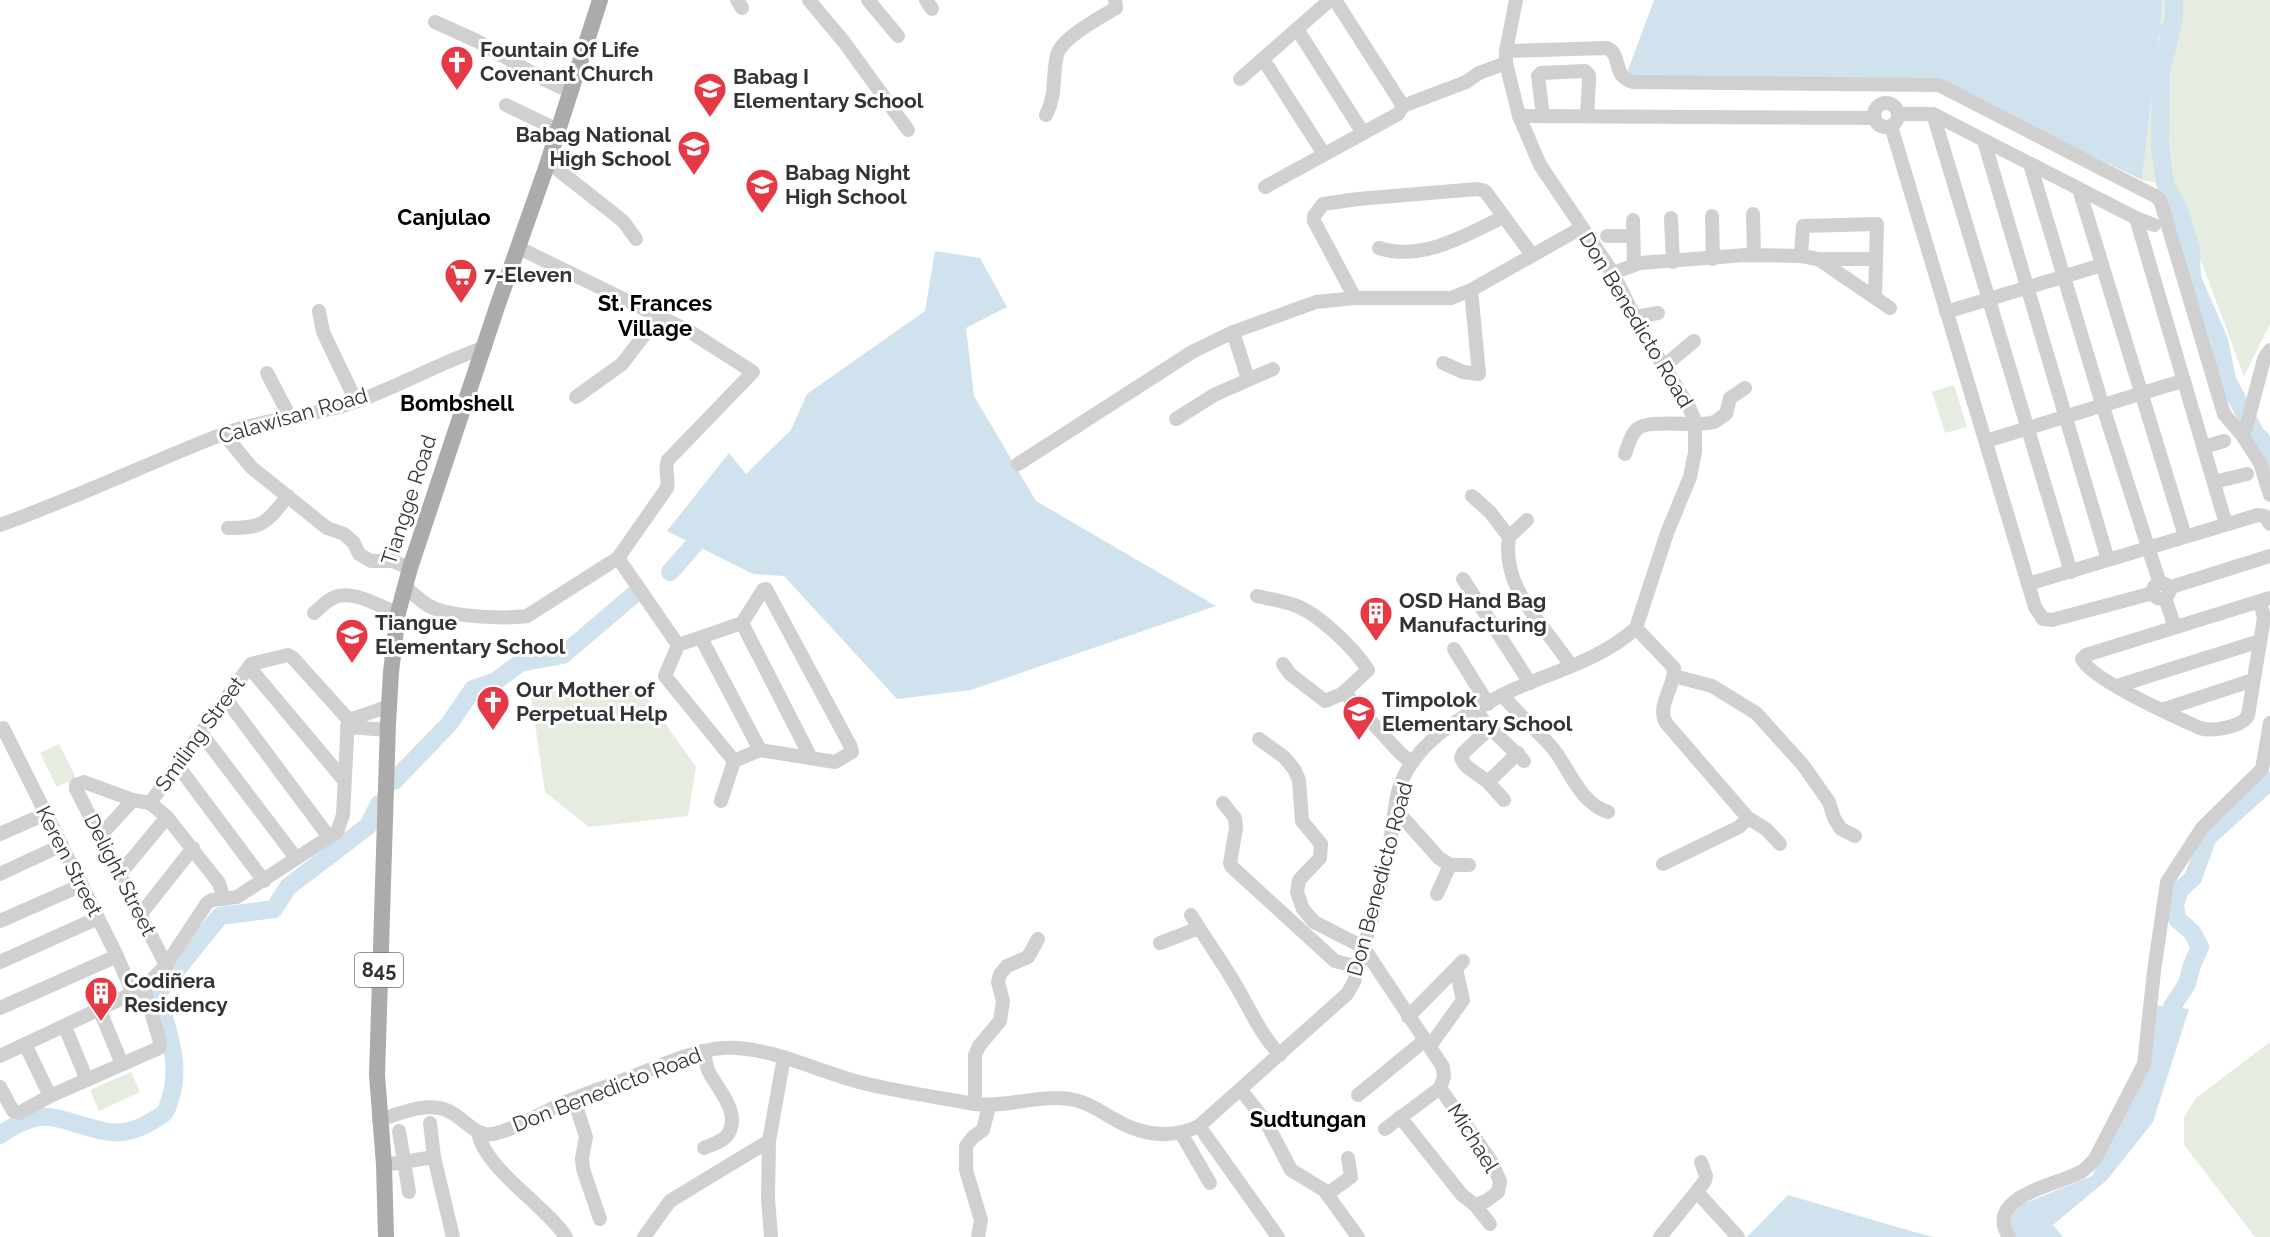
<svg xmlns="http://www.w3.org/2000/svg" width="2270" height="1237" font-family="Raleway,sans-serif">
<rect width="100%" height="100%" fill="#fff"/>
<!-- green -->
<g fill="#e6ecdf">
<path d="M2163 0H2270V324L2244 376 2173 186 2142 180Z"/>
<path d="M1954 385 1967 427 1945 433 1932 392Z"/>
<path d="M637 684 696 767 688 816 589 827 545 792 530 690 601 695Z"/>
<path d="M59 744 76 778 57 787 40 753Z"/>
<path d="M2270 1042V1237H2255L2184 1145V1117L2196 1098Z"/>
<path d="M131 1072 140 1092 99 1111 90 1090Z"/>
</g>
<!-- water -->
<g fill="#cfe2ee">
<path d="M1654 0H2163L2142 180 1940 82 1625 78Z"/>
<path d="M935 251 980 258 1007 307 966 328 974 396 1036 501 1216 606 971 690 897 699 784 576 753 574 667 531 729 453 746 474 791 430 807 394 925 311Z"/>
<path d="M2152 1005 2189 1009 2153 1122 2107 1180 2053 1225 2063 1237H2011C2005 1222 2008 1216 2020 1205L2092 1176 2148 1067Z"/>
<path d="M1788 1195 1914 1232 1934 1237H1747Z"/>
</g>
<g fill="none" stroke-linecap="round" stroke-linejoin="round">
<!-- canal -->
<path stroke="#cfe2ee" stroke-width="10" d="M2148 24 2170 33"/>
<!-- river -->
<g stroke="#cfe2ee" stroke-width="18">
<path d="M2174 0V18L2161 72 2160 146 2165 184 2179 210 2191 249 2192 278 2219 340 2227 380 2255 433 2261 439 2270 464"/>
<path d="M670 572 694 545"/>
<path d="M394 781 449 724 473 689 496 681 520 663 563 655 638 591"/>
<path d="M2166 1031 2172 1007 2187 984 2192 965 2200 947 2192 932 2177 919 2175 905 2180 890 2193 878 2208 837 2270 781"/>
<path d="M0 1135C46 1103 56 1121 104 1131 121 1135 138 1130 152 1121 155 1119 160 1117 163 1114 167 1111 168 1106 169 1102 183 1066 167 1029 157 994L220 916 274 909 288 887 368 826 379 804"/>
</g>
<!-- minor -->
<g stroke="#d0d0d0" stroke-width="14">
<path d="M737 0 742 8"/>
<path d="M809 0 844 42 908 130"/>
<path d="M868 0 898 36"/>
<path d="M926 0 932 9"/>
<path d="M1335 0 1403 106"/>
<path d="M435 22 477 41 543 79 571 92"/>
<path d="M1297 29 1363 133"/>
<path d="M1506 51 1607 48C1623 55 1611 76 1633 82L1939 85 2155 196 2160 200 2162 206 2224 414 2242 435 2260 463 2270 495"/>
<path d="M1263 59 1324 154"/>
<path d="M1240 79 1330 0"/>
<circle cx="1886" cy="115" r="12"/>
<path d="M506 105 558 130"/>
<path d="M1898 114H1933L2136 218 2154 225"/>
<path d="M1933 114 2071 572"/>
<path d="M1046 115C1057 93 1052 77 1057 55 1061 38 1101 17 1116 8L1115 0"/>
<path d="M1519 116 1875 118"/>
<path d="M1543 116 1538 76 1541 73 1585 71 1589 75V80L1587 116"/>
<path d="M1891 126 2035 607 2043 619 2052 620 2153 593"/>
<path d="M1984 141 2108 560"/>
<path d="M548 162 623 221 636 239"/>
<path d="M2030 164 2103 407 2160 584"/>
<path d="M1265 187 1398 114 1403 106 1466 82 1479 73 1506 63"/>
<path d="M2079 189 2185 536"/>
<path d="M1753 214 1754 255"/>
<path d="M1712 216 1713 259"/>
<path d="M1671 218 1673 262"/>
<path d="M2136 218 2226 524"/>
<path d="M1633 220 1634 264"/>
<path d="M1607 236H1633"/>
<path d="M1379 248C1421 262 1467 235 1503 217"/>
<path d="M1801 256 1803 226 1877 224 1875 297"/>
<path d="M1818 259 1890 308"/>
<path d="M1613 273 1640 263 1746 255 1801 256 1818 259H1876"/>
<path d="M1355 298 1314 221V216L1323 204 1358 199 1477 189 1485 191 1532 255"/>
<path d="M319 311 323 332 356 401"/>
<path d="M1946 312 2102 265"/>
<path d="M1635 317 1658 313"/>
<path d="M1233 332 1248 379"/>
<path d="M1443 363 1463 372 1479 374 1471 290"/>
<path d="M1664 366 1694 341"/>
<path d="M267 373 290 417"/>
<path d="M576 397 622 364 659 316"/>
<path d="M1176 419 1214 395 1273 369"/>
<path d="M224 434 251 467 327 528 344 534 354 543 359 554 371 561H392L410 568"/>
<path d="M2242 435 2246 428 2264 359 2270 350"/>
<path d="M1986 441 2182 381"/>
<path d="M2204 447 2224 441"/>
<path d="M1625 454C1628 446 1631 434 1637 429 1648 418 1698 428 1714 422 1718 420 1722 416 1726 414L1730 398 1745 388"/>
<path d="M1018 464 1192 352 1233 332 1316 302 1355 298H1451L1471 290 1581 228"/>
<path d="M2214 482 2247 474"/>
<path d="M1472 496 1490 512 1509 537"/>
<path d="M1527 520 1509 537C1501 590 1545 625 1571 666"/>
<path d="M0 525C76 498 148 463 223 434 266 418 312 417 355 402 399 386 440 363 485 347"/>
<path d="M228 528C264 528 265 524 288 496"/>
<path d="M618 558 678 645"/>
<path d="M1463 579 1530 683"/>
<circle cx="2161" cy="591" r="8"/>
<path d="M2028 584 2258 515 2265 516 2270 524"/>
<path d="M405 587C414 594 425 606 436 609 458 617 504 619 527 616L618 558 667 488C669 478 664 469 668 460L753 372 689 331 519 248"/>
<path d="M2168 588 2270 556"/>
<path d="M1257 596C1269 599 1283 601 1294 605 1318 613 1355 649 1368 670L1342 694 1325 701 1290 674 1283 664"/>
<path d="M2165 598 2175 627"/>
<path d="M2260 601 2264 618 2248 715C2243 727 2212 732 2200 728 2178 718 2090 679 2082 659L2086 655 2270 598"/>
<path d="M314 613C320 608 326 601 333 598 351 588 380 607 398 613"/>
<path d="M742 623 811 758"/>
<path d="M1636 628 1674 668C1675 688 1656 705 1666 723L1748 818 1739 827 1663 864"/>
<path d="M701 638 760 750"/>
<path d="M1454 649 1488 704"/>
<path d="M249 667 343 779"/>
<path d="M1674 676 1712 686 1756 713 1803 765 1829 802 1834 818 1841 829 1855 836"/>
<path d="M2117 686 2260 641"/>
<path d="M1344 692 1400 753 1412 763"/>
<path d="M1502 695C1518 713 1535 729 1551 746 1569 767 1579 803 1608 812"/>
<path d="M226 699 329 837"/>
<path d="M1476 710 1486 724 1524 761"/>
<path d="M2162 710 2253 680"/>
<path d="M348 719 355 718 389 706"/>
<path d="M347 727 388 730"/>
<path d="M1491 727 1463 753 1461 758 1466 766 1488 782 1504 800"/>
<path d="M3 728 117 956 133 994"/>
<path d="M201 733 296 858"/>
<path d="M1259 739 1284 757 1294 769 1299 780 1302 821 1321 844 1320 858 1299 880 1297 892 1303 909 1314 922 1363 947 1443 1067 1444 1077 1440 1088 1385 1129"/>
<path d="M178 766 264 881"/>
<path d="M1488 782 1518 753"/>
<path d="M721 801 734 761 760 750 835 762 852 752 851 747 766 589 763 590 742 623 678 645 665 676 734 761"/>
<path d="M150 803 251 664 288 655 293 658 348 719"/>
<path d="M1223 803 1235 818 1236 828 1230 863 1232 867 1335 961 1358 967"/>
<path d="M1396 810 1439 858 1450 865H1469"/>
<path d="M1748 818 1766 829 1780 844"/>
<path d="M0 834 45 814"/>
<path d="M99 837 133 800"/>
<path d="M0 874 62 845"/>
<path d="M119 875 167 817"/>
<path d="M1437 894 1450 865"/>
<path d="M140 915 193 848"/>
<path d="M1191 915C1206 940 1224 964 1238 989 1251 1012 1262 1036 1280 1055"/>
<path d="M0 921 82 885"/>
<path d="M1160 943 1199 928"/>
<path d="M0 962 98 918"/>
<path d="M166 965 76 789V785L84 782 133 800 150 803 167 817 219 883 224 899"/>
<path d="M0 1008 117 956"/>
<path d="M100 1011 122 1064"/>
<path d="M1408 1017 1463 961"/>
<path d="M65 1027 87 1080"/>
<path d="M25 1044 50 1096"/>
<path d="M1430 1046 1463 1000 1456 969"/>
<path d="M703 1051C705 1057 706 1064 708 1070 716 1088 742 1112 728 1134 724 1141 711 1145 704 1148"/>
<path d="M0 1056 144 988 166 965 207 903 212 900 237 897 337 832 343 815 348 719"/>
<path d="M0 1087 13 1111 19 1113 50 1096 159 1048 160 1042 144 988"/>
<path d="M1241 1090 1266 1122 1291 1170 1324 1190 1358 1237"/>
<path d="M1358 1095 1425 1040"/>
<path d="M574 1099 586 1137 582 1158 583 1169 600 1219"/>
<path d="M975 1104V1055L979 1046 1000 1021 1003 1001 998 982 1000 974 1007 966 1028 957 1038 939"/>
<path d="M1400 1117 1462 1195 1475 1205 1486 1201 1498 1192 1500 1181 1491 1161 1440 1088"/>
<path d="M379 1120C399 1114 425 1102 446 1110 464 1116 475 1140 497 1133 517 1128 536 1116 555 1107 579 1095 606 1087 631 1077 660 1066 691 1051 722 1048 768 1045 818 1072 863 1083 899 1092 938 1097 975 1104 1007 1108 1044 1093 1075 1100 1089 1103 1100 1111 1112 1118 1140 1135 1169 1140 1199 1126L1347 994 1354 982C1365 942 1378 900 1387 859 1392 837 1393 814 1398 792 1411 744 1462 716 1502 695 1546 673 1599 662 1636 628L1667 533 1690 477 1695 452V421L1689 407 1640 328 1613 273 1540 165 1519 116 1506 63V51L1516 0"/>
<path d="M430 1123 434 1157 453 1237"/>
<path d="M1199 1126 1278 1237"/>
<path d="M399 1131 409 1192"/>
<path d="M478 1133C486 1170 544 1204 566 1237"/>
<path d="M1181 1133 1210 1183"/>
<path d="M384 1165 434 1157"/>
<path d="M1697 1192 1738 1237"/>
<path d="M1327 1194 1351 1177 1348 1158"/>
<path d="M1475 1205 1490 1224"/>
<path d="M644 1237 670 1201 769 1141"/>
<path d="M771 1237 768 1198 769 1141 784 1057"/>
<path d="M978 1237 981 1220 966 1170V1146L973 1137 983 1130 989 1106"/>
<path d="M1660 1237 1705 1181 1706 1176 1701 1162"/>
<path d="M2009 1237C1983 1196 2057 1185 2081 1172 2086 1169 2091 1163 2095 1159L2144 1064 2154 971 2167 882 2202 828 2262 769 2270 723"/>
</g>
<!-- major -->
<path stroke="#ababab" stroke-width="16" d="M386 1237 384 1165 377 1075 388 724 391 672 398 613 410 568 498 304 546 168 600 0"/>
</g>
<!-- icons -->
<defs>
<symbol id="church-pin" viewBox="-11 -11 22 30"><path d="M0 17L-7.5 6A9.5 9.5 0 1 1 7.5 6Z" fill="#e63946" stroke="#fff"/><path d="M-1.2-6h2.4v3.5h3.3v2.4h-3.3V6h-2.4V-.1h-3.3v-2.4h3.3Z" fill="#fff"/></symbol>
<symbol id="school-pin" viewBox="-11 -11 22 30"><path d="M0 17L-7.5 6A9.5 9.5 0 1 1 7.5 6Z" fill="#e63946" stroke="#fff"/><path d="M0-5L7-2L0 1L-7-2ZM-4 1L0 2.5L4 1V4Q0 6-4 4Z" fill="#fff"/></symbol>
<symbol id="supermarket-pin" viewBox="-11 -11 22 30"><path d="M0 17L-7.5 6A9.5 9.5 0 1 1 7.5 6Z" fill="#e63946" stroke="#fff"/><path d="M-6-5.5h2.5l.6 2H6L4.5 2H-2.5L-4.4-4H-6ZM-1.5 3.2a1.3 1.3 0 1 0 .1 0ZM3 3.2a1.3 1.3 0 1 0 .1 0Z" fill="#fff"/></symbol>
<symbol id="building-pin" viewBox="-11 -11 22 30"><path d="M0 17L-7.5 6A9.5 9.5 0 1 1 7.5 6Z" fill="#e63946" stroke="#fff"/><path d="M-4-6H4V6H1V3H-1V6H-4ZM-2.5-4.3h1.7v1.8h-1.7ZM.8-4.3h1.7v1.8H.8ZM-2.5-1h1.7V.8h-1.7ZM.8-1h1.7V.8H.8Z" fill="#fff"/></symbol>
</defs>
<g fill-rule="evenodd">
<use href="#church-pin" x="438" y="43" width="38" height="52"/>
<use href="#school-pin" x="691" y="70" width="38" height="52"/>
<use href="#school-pin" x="675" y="128" width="38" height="52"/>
<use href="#school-pin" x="743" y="166" width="38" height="52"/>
<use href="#supermarket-pin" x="442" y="256" width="38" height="52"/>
<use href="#building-pin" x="1357" y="594" width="38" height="52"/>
<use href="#school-pin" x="333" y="616" width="38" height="52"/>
<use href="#church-pin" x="474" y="683" width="38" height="52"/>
<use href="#school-pin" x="1340" y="693" width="38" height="52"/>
<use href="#building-pin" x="82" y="974" width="38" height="52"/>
</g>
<g text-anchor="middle" stroke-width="6" stroke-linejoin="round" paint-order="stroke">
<!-- shield labels -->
<rect fill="#fff" stroke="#707070" stroke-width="1.5" x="355" y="953" width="48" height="34" rx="4.5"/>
<g font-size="20" font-weight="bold" fill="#333">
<text x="379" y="977">845</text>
</g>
<!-- poi labels -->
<g font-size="21" font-weight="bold" fill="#333" stroke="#fff" text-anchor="start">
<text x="480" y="57">Fountain Of Life<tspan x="480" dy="24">Covenant Church</tspan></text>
<text x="733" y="84">Babag I<tspan x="733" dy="24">Elementary School</tspan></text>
<text x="671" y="142" text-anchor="end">Babag National<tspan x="671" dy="24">High School</tspan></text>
<text x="785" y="180">Babag Night<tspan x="785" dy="24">High School</tspan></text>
<text x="484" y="282">7-Eleven</text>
<text x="1399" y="608">OSD Hand Bag<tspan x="1399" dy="24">Manufacturing</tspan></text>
<text x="375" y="630">Tiangue<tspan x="375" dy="24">Elementary School</tspan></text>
<text x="516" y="697">Our Mother of<tspan x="516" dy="24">Perpetual Help</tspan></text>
<text x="1382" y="707">Timpolok<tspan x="1382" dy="24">Elementary School</tspan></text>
<text x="124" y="988">Codiñera<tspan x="124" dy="24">Residency</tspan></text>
</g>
<!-- street labels -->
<g font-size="21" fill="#333" stroke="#fff">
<text transform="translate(1636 320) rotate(59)" y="7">Don Benedicto Road</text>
<text transform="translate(293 416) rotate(-16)" y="7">Calawisan Road</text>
<text transform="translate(409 500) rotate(-72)" y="7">Tiangge Road</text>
<text transform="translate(200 734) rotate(-54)" y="7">Smiling Street</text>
<text transform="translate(69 861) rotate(63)" y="7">Keren Street</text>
<text transform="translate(120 875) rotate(63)" y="7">Delight Street</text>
<text transform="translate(1380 879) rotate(-75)" y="7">Don Benedicto Road</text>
<text transform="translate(607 1090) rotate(-21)" y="7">Don Benedicto Road</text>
<text transform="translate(1473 1138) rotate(58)" y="7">Michael</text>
</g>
<!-- neighbourhood labels -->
<g font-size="22" font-weight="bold" fill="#000" stroke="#fff">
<text x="444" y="225">Canjulao</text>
<text x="655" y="311">St. Frances<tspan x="655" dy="25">Village</tspan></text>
<text x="457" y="411">Bombshell</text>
<text x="1308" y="1127">Sudtungan</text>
</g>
</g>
</svg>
